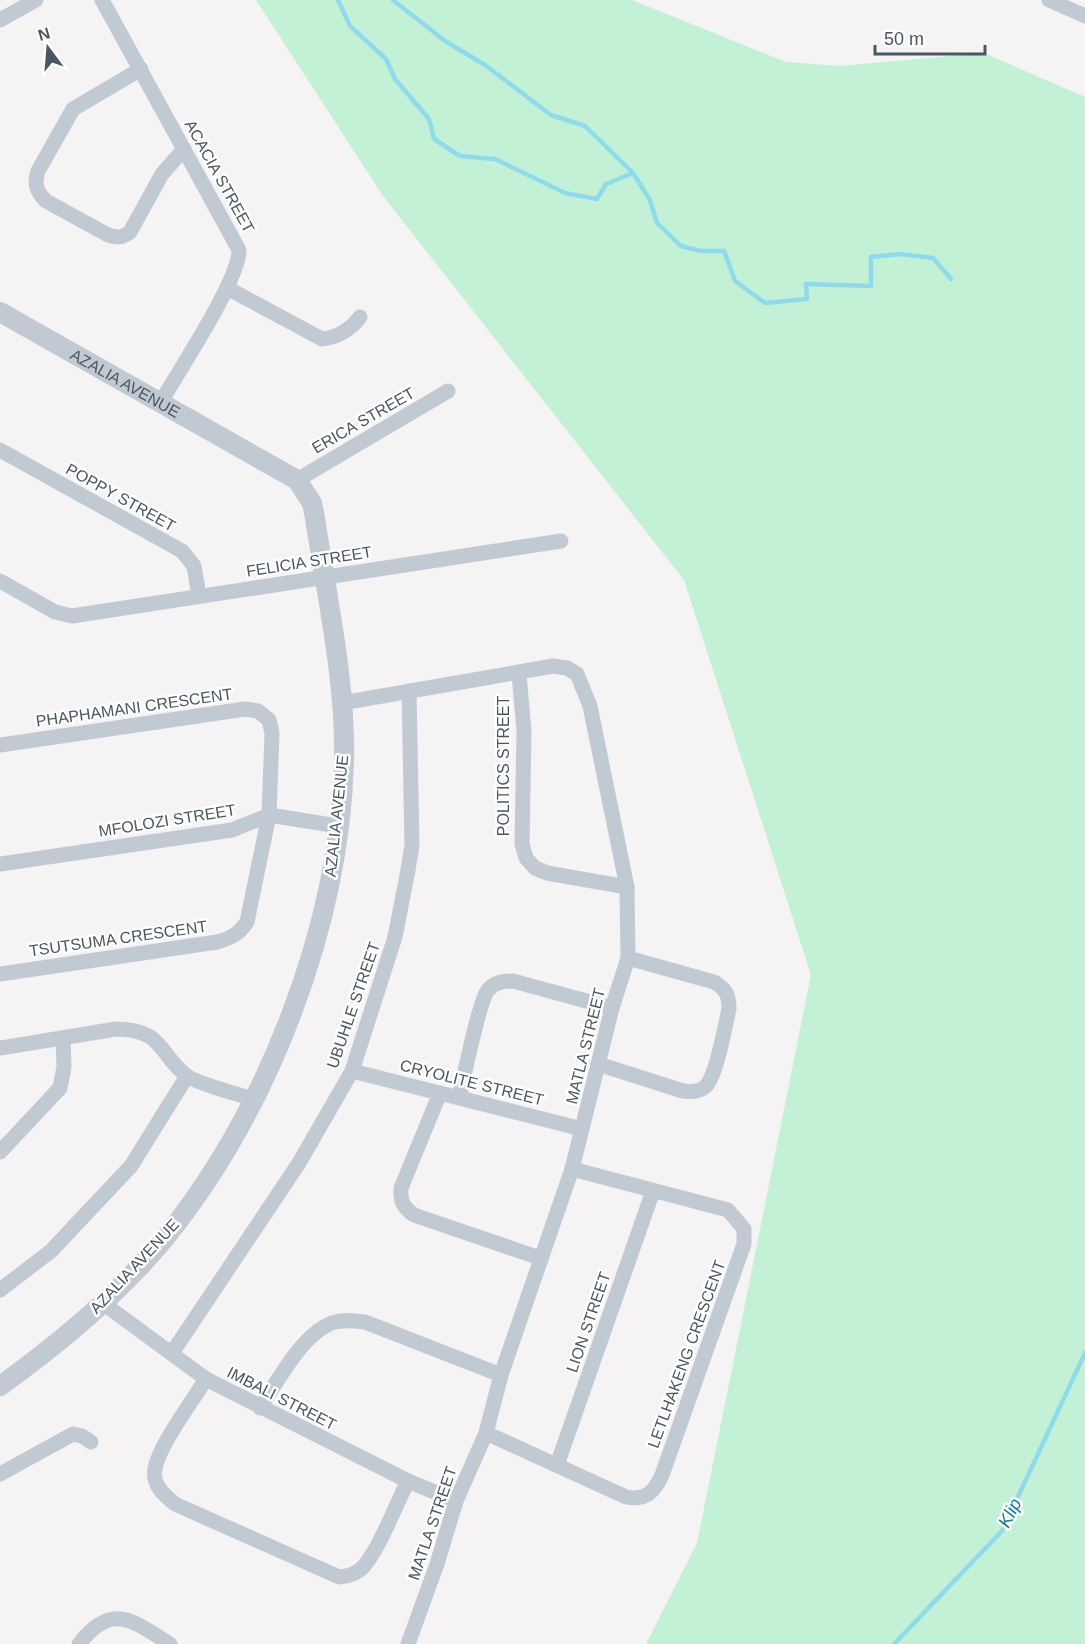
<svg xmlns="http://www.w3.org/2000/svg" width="1085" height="1644" font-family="Arial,sans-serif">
<rect width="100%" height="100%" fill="#f5f3f3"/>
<!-- green -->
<path fill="#c3f1d5" d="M256 0H632L786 62 839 66 984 53 1085 97V1644H646L697 1543 811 975 684 580 383 196Z"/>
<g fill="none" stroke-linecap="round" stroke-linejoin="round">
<!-- stream -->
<g stroke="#90daee" stroke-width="4.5">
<path d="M338 0 350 26 386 59 395 79 429 119 434 139 460 156 495 159 565 193 597 199 606 184 633 173"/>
<path d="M393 0 445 41 485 65 551 115 585 126 633 173 650 200 657 223 681 246 701 251H724L735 281 765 303 807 299 806 284 871 286V257L900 254 933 258 951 279"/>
<path d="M894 1644 1002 1531 1085 1353"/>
</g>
<!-- minor -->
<g stroke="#c1cad2" stroke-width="15">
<path d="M102 0 239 250C239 281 179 370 161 402"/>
<path d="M1049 0 1085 16"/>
<path d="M0 20 36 0"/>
<path d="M141 69 73 109 38 171C34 184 36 191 46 201L108 235C118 238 122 238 130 232L162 174 184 149"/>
<path d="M227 288 322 339C337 338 351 329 360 317"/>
<path d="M0 450 182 551 194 566 199 596"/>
<path d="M297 480 448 391"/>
<path d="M0 581 55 612 72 616 561 541"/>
<path d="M519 674 524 731 522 844 526 858 535 868 547 873 627 887"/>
<path d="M342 703 553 666 567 668 577 674 590 706 627 887 628 958 612 1008 572 1169 501 1375 486 1433 456 1501 437 1564 408 1644"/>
<path d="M0 745 245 709 258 711 269 720 272 733 269 815 247 922C239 934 231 938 217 942L0 974"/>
<path d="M0 864 232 830 269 815 338 826"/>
<path d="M0 1048 116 1029C165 1030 157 1053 187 1076 198 1084 238 1094 253 1099"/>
<path d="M598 1064 683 1091C691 1092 700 1092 706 1086 717 1074 725 1026 729 1009 729 995 726 989 714 982L628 958"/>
<path d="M352 1071 582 1129"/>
<path d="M440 1093 401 1188C400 1201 403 1207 414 1215L540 1258"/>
<path d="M459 1097C464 1078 479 1001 488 990 495 982 503 981 513 981L612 1008"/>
<path d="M0 1152 60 1088 64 1067 63 1039"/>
<path d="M0 1290 51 1251 131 1166 187 1076"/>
<path d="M104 1304 206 1379 408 1481 456 1501"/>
<path d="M172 1353 299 1163 352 1071 395 937 408 870 412 845 409 691"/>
<path d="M206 1379C193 1400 158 1447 155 1469 152 1485 164 1495 175 1504L339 1577C347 1576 354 1575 361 1569 378 1553 396 1504 408 1481"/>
<path d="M260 1408C277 1382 302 1334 332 1323 343 1319 354 1321 365 1322L501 1375"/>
<path d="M486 1433 626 1497C646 1501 654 1492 662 1475L744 1244V1229L728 1210 572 1169"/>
<path d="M557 1465 653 1191"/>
<path d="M0 1474 73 1434 82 1436 91 1442"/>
<path d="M79 1644C112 1601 133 1621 170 1644"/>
</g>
<!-- tertiary -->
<path stroke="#c1cad2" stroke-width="20" id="s1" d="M0 312 297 480 312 503 315 518C327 599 346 681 344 763 339 927 268 1111 165 1238 118 1295 60 1343 0 1386"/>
</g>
<g text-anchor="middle" stroke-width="5" stroke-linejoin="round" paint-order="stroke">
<!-- street labels -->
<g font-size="16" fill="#4a5661" stroke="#fff">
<text transform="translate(220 176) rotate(61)" y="6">ACACIA STREET</text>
<text dy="6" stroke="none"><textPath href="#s1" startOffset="144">AZALIA AVENUE</textPath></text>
<text transform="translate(363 420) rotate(-30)" y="6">ERICA STREET</text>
<text transform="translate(121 497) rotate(29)" y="6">POPPY STREET</text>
<text transform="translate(309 561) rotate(-9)" y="6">FELICIA STREET</text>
<text transform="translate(134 707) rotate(-8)" y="6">PHAPHAMANI CRESCENT</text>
<text transform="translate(503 766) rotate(-90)" y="6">POLITICS STREET</text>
<text transform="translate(336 816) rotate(-84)" y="6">AZALIA AVENUE</text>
<text transform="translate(167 820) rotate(-9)" y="6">MFOLOZI STREET</text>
<text transform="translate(118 938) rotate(-8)" y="6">TSUTSUMA CRESCENT</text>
<text transform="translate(353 1005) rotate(-71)" y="6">UBUHLE STREET</text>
<text transform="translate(585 1046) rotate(-76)" y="6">MATLA STREET</text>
<text transform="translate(472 1082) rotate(14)" y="6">CRYOLITE STREET</text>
<text transform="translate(134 1266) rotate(-47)" y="6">AZALIA AVENUE</text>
<text transform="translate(588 1322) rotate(-71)" y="6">LION STREET</text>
<text transform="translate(686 1354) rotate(-70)" y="6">LETLHAKENG CRESCENT</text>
<text transform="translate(282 1398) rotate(27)" y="6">IMBALI STREET</text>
<text transform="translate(432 1523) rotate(-71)" y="6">MATLA STREET</text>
</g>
<!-- water labels -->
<g font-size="18" font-style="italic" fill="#0c7c9b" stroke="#fff">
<text transform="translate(1010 1513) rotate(-63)" y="6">Klip</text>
</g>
</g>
<!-- north arrow -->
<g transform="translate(48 48) rotate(344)" stroke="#ffffff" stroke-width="4.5" paint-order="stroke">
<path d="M0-4.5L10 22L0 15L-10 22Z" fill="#4a5661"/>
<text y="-9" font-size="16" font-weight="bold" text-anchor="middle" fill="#4a5661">N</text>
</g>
<!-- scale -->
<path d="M875 45v9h110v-9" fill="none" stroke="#4a5661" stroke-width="3"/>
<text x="884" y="45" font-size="18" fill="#4a5661" stroke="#ffffff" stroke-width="4.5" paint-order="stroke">50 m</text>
</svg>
